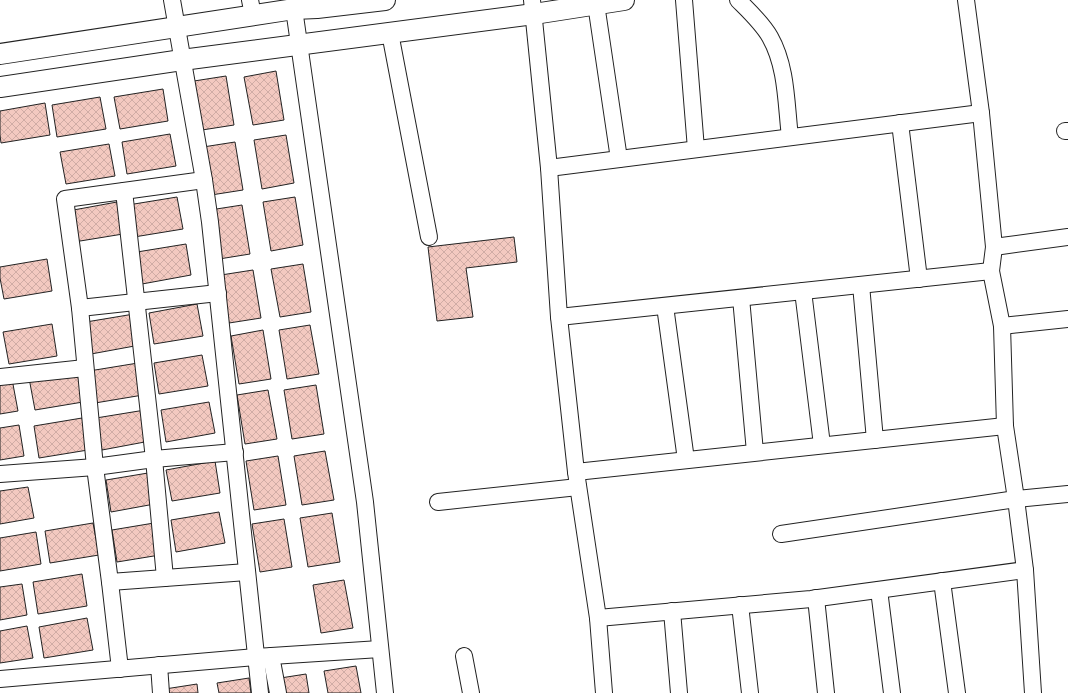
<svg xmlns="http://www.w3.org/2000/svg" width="1068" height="693" font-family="'Playfair Display',serif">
<defs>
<pattern id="building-cross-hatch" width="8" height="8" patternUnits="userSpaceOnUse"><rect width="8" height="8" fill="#f3c9c0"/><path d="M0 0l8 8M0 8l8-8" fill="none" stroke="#d0aca5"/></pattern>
</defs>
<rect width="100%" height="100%" fill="#fff"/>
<!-- building -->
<g fill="url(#building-cross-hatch)" stroke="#222">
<path d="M276 71 284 120 253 125 244 77Z"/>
<path d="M226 76 234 125 202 130 194 81Z"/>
<path d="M163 89 168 121 120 129 114 97Z"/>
<path d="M100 97 106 129 57 137 52 105Z"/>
<path d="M45 103 50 135 1 143 0 135V111Z"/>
<path d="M170 134 176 166 127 174 122 142Z"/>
<path d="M286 135 294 183 262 189 254 140Z"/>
<path d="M235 142 243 190 211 195 203 147Z"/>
<path d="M109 144 115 176 66 184 60 152Z"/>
<path d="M177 197 183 229 134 237 128 205Z"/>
<path d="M295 197 303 245 271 251 263 202Z"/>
<path d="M117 202 123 234 74 242 68 211Z"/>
<path d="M242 205 250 254 219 259 210 210Z"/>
<path d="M514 237 517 262 466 268 473 317 437 321 428 247Z"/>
<path d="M186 244 191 275 142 284 137 252Z"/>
<path d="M47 259 52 291 4 299 0 278V267Z"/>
<path d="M303 264 311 312 280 317 271 269Z"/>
<path d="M253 270 261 318 229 323 221 275Z"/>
<path d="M197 304 203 336 154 344 149 313Z"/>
<path d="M134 314 140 345 91 354 86 322Z"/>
<path d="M52 324 57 356 9 364 3 332Z"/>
<path d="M310 325 319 374 287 379 279 330Z"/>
<path d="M263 330 271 379 239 384 231 336Z"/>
<path d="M202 355 208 386 159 394 154 363Z"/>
<path d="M138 363 143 395 95 403 89 371Z"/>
<path d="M78 370 83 402 35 410 29 378Z"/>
<path d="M12 379 18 411 0 414V381Z"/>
<path d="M316 385 324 434 292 439 284 390Z"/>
<path d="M268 390 277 439 245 444 237 395Z"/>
<path d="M209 402 215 433 166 442 161 410Z"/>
<path d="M145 410 150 441 102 450 96 418Z"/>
<path d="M82 418 88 450 39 458 34 426Z"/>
<path d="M19 425 24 456 0 460V428Z"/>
<path d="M325 451 334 500 302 505 294 456Z"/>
<path d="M278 456 286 505 254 510 246 461Z"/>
<path d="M215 461 220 493 172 501 166 470Z"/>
<path d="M154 472 160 503 111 512 106 480Z"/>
<path d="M28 487 34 518 0 524V491Z"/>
<path d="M219 512 225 543 176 552 171 520Z"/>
<path d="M332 513 340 562 308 567 300 518Z"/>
<path d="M284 519 292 567 260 572 252 524Z"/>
<path d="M160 522 166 554 117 562 112 530Z"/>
<path d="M93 523 99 555 50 563 45 531Z"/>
<path d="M36 532 41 564 0 571V538Z"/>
<path d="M82 574 87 606 38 614 33 582Z"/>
<path d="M344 580 353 628 321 633 313 585Z"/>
<path d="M22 584 27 615 0 620V587Z"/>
<path d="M87 618 93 650 44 658 39 627Z"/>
<path d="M27 626 33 658 0 663V631Z"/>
<path d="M356 666 361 693H328L324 671Z"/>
<path d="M306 674 309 693H276L274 679Z"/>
<path d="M249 678 251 693H219L217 683Z"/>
<path d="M197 684 198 693H165V689Z"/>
</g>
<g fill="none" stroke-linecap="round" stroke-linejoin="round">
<defs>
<g id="minor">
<path d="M172 0 204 180 210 222 260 693"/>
<path d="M250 0 253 15"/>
<path d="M532 0 549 168 559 317 576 472 598 618 604 693"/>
<path d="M684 0 696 149"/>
<path d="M738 0C749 11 762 23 770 37 787 67 786 104 790 137"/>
<path d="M966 0 981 113 994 247 991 271 1002 326 1005 426 1016 499 1025 570 1033 693"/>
<path d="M596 4 619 159"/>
<path d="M294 9 365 502 385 693"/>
<path d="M390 33 429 237"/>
<path d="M900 123 919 279"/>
<path d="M1065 131H1068"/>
<path d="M549 168 981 113"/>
<path d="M204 180 65 199 80 308 218 293"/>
<path d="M124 191 154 459 165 578"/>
<path d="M994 247 1068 237"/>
<path d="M861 285 875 440"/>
<path d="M803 291 822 445"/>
<path d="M741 298 755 452"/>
<path d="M665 306 686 460"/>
<path d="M80 308 95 467 110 582 120 669"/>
<path d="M559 317 991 271"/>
<path d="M1002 326 1068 319"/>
<path d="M0 377 85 368"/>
<path d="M576 472 1005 426"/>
<path d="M0 474 95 467 154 459 235 452"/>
<path d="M438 502 578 487"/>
<path d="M781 534 1016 499 1068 494"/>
<path d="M942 581 957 693"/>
<path d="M110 582 247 572"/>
<path d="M879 590 892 693"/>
<path d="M816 598 826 693"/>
<path d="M740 605 750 693"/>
<path d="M672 611 679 693"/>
<path d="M598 618 811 599 1025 570"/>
<path d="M271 656 278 693"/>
<path d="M464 656 471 693"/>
<path d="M159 665 161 693"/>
<path d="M0 679 256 657 380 649"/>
</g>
<g id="tertiary">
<path d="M0 54 294 9 317 8 385 0"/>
<path d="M0 87 182 60 534 14 624 0"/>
</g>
</defs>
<!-- minor casing -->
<use href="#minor" stroke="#222" stroke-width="18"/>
<!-- tertiary casing -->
<use href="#tertiary" stroke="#222" stroke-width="22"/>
<!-- minor -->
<use href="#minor" stroke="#fff" stroke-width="16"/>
<!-- tertiary -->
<use href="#tertiary" stroke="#fff" stroke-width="20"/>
</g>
</svg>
